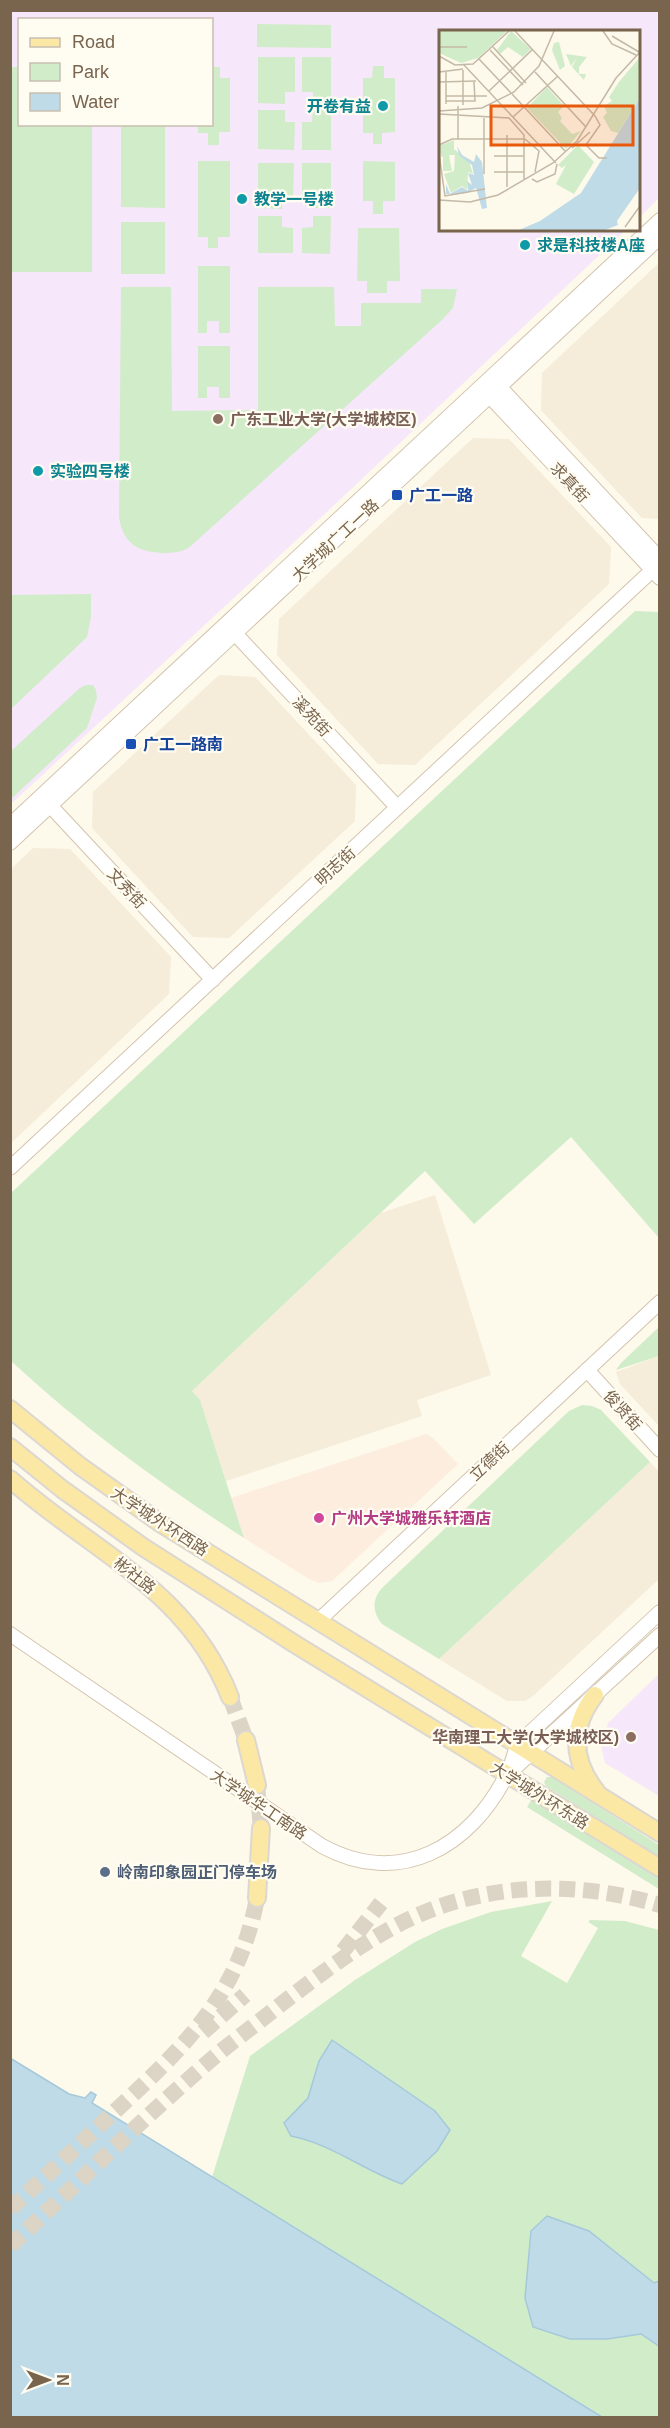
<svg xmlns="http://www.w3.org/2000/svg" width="670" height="2428" font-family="Arial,'Noto Sans SC',sans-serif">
<rect width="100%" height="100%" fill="#fdf9eb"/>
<!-- residential -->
<g fill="#f5ecd9">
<path d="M659 263V519L642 518 541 410 542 373Z"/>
<path d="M473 438 509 439 611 547 609 584 415 765 378 764 277 655 279 619Z"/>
<path d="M219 675 255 677 356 785 355 821 229 938 193 937 92 828 93 792Z"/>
<path d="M33 848 70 849 171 957 169 994 11 1143V869Z"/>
<path d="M435 1195 491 1375 417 1400 422 1416 226 1481 200 1400 192 1391 381 1213Z"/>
<path d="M659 1356V1426L620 1384 616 1372Z"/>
<path d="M650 1462 659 1472V1579L533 1696 525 1701H507L439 1659Z"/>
</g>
<!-- commercial -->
<path fill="#fdeddf" d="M426 1434 433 1438 458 1464 332 1581 319 1583 309 1579 244 1538 231 1498Z"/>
<!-- education -->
<g fill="#f6e7fa" fill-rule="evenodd">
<path d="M11 11H657L660 17 659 198 639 218 638 32H440V230H626L330 509 11 804ZM20 20H212V124H20Z"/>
<path d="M659 1674V1796L605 1763 601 1746 608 1723Z"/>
</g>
<!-- green -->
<g fill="#d1ecc9">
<path d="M257 24 331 25V48L257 47Z"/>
<path d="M258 57H295V92H285V104L258 103Z"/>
<path d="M302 57H331V104H313V92H302Z"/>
<path d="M373 66H384V78H395V132L382 133V144H373V133H363V78H372Z"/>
<path d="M11 67H19L20 124 92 125V272H11Z"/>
<path d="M212 67H220V78H230V132H219V145H208V133H198V125L212 124Z"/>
<path d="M313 109H331V150H302V122H312Z"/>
<path d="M258 110H285V122H295L294 150 258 149Z"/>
<path d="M121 125H165V208L121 207Z"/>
<path d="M198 161H230V237H218V248H208V237H198Z"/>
<path d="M363 161 395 162V201H383V214H373V201H363Z"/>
<path d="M258 163H294L293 197H282V209L258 208Z"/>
<path d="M302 163H331V208H313V197H302Z"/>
<path d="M258 216H282V227L293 228V253H258Z"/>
<path d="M313 216H331L330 254 302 253V228L313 227Z"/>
<rect x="121" y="222" width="44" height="52"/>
<path d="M358 228H399L400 281H387V293H367V281H357Z"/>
<path d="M198 266H230V333H219V321H207V333H198Z"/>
<path d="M121 287H171L172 411 258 410V287H334L335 326H361V303H421V289H457L453 308 442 320 193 544C185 552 178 552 167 553 140 553 123 545 119 517Z"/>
<path d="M198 346H230V398H219V387H207V398H198Z"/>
<path d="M91 594V617L87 637 11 709V595Z"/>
<path d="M635 611 660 612 659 1238 571 1137 474 1224 425 1171 192 1391 200 1400 244 1538C162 1485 83 1428 11 1361V1193Z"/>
<path d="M86 685H93L96 690 97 698 87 728 11 799V751L80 688Z"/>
<path d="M659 1327V1356L616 1370 621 1363Z"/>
<path d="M582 1405 592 1406 601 1410 650 1462 439 1659 382 1624C372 1612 372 1599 382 1588L569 1411Z"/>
<path d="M547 1777H552L659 1845V1857L546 1786 544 1782Z"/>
<path d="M532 1799 659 1878V1889L527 1807Z"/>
<path d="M552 1901 521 1956 567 1983 598 1928 588 1922 590 1920 625 1921 659 1930V2417H602L212 2177 250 2056 355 1980 415 1942 442 1929 491 1912Z"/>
</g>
<!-- water -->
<g fill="#bfdbe8" stroke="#a5c9da" stroke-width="1.5">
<path d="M332 2040 435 2111 450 2130 437 2151 402 2184C365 2171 329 2143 291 2136L284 2123 308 2098 319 2061Z"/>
<path d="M10 2058 69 2094 85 2098 91 2092 96 2095 92 2103 602 2417H11Z"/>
<path d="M547 2216 589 2231 654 2283 659 2281V2346L641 2334 607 2339H570L533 2327 525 2298 531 2231Z"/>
</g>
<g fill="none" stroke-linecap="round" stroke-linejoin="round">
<!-- primary-tunnel -->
<g stroke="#dcd4c4" stroke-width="16" stroke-dasharray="16 8" stroke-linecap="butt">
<path d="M230 1697 246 1740"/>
<path d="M257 1785 261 1828"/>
<path d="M343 1951 381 1903"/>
<path d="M203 2032 245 1995"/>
<path d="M10 2209C45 2177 79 2145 113 2113 183 2048 239 1996 257 1898"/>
<path d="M10 2246C77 2184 143 2118 213 2058 234 2040 258 2023 280 2005 327 1969 377 1930 433 1909 505 1882 586 1883 660 1905"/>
</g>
<defs>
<g id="secondary">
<path d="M493 380 660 559"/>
<path d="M484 390 660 578"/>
<path d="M229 627 397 807"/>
<path d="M44 799 213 980"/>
<path d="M10 825 660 220"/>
<path d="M10 843 660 237"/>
<path d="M10 1168 660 563"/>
<path d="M587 1370 660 1450"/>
<path d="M318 1621 660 1302"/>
<path d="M10 1634 322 1846C399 1888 470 1848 507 1774 512 1765 514 1754 518 1744L660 1612"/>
<path d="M509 1773 660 1635"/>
</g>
<g id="primary">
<path d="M10 1409 80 1466 160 1523 660 1833"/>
<path d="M10 1447 62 1489 143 1547 298 1646 660 1868"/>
<path d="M10 1479C91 1551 188 1589 230 1697"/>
<path d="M595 1695C571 1726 571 1759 596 1791"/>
<path d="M246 1740 257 1785"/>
<path d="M257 1898 261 1828"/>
</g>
</defs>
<!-- secondary casing -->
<use href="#secondary" stroke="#d3c4ae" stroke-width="16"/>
<!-- primary casing -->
<use href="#primary" stroke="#dcd7d1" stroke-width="20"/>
<!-- secondary -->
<use href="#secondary" stroke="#fff" stroke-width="14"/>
<!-- primary -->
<use href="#primary" stroke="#fbe8a5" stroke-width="16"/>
</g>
<!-- markers -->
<g fill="#0f9aa8" stroke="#fffcf2" stroke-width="2">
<circle cx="383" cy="106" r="6"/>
<circle cx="242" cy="199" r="6"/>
<circle cx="525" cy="245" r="6"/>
<circle cx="38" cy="471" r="6"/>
</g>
<g fill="#8d6e63" stroke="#fffcf2" stroke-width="2">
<circle cx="218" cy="419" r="6"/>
<circle cx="631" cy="1737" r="6"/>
</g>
<g fill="#1a4fb4" stroke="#fffcf2" stroke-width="2">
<rect x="391" y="489" width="12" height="12" rx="3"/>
<rect x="125" y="738" width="12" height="12" rx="3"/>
</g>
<circle fill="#d1479c" stroke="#fffcf2" stroke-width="2" cx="319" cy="1518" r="6"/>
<circle fill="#5c6f8a" stroke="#fffcf2" stroke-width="2" cx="105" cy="1872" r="6"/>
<g text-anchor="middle" stroke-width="4.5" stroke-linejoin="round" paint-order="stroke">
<!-- culture labels -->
<g font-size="16" font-weight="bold" fill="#0d838f" stroke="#fffcf2" text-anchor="start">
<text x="371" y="112" text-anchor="end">开卷有益</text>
<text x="254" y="205">教学一号楼</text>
<text x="537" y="251">求是科技楼A座</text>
<text x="50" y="477">实验四号楼</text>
</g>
<!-- education labels -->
<g font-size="16" font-weight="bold" fill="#785e54" stroke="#fffcf2" text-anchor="start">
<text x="230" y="425">广东工业大学(大学城校区)</text>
<text x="619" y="1743" text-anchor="end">华南理工大学(大学城校区)</text>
</g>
<!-- street labels -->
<g font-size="16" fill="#79644d" stroke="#fffcf2">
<text transform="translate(570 482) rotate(47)" y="6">求真街</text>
<text transform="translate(335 540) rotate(-43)" y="6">大学城广工一路</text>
<text transform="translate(312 716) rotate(47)" y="6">溪苑街</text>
<text transform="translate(335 866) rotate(-43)" y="6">明志街</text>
<text transform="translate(127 888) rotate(47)" y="6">文秀街</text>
<text transform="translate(623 1410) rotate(48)" y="6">俊贤街</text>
<text transform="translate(489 1461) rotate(-43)" y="6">立德街</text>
<text transform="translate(160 1521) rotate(33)" y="6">大学城外环西路</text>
<text transform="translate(135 1575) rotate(38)" y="6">彬社路</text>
<text transform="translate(540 1795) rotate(32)" y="6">大学城外环东路</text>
<text transform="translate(259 1804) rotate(34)" y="6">大学城华工南路</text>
</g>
<!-- transit labels -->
<g font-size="16" font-weight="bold" fill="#164399" stroke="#fffcf2" text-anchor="start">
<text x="409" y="501">广工一路</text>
<text x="143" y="750">广工一路南</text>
</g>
<!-- hotel labels -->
<g font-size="16" font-weight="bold" fill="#b23c85" stroke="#fffcf2" text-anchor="start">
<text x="331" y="1524">广州大学城雅乐轩酒店</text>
</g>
<!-- service labels -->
<g font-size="16" font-weight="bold" fill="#4e5e75" stroke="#fffcf2" text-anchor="start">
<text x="117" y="1878">岭南印象园正门停车场</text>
</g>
</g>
<!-- overview -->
<g transform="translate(439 30)">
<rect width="201" height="201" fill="#fdf9eb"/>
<path d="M0 1H65L67 2 39 28 22 33 0 23ZM72 1 92 19 84 27 69 17 61 24 58 20ZM120 12 126 36 121 40 113 20 115 13ZM127 24 148 27 140 37V44H147L145 50 133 37 138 28 132 36ZM201 27V68L179 103 172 101 164 87 168 83 165 76 173 71 170 67 180 52ZM108 57 125 76 119 82 123 88 121 91 133 104 142 101 127 119 88 78ZM15 110V119L30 131 34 144 29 142 28 160 23 156 12 163 5 144 15 141 16 125H10L13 141H4V126L8 125 2 127 0 116ZM139 115 155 132 135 164 117 154 127 135 123 138 119 135Z" fill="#d1ecc9"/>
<path d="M201 68V158L178 191 179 195 166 200H80L101 191 142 163ZM18 116 23 125 35 132 37 124 43 132 48 178 43 179 37 158 28 163 14 165 7 164V154L11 164 23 157 29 161 28 151 33 155 29 143 35 145 33 135 20 125Z" fill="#bfdbe8"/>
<path fill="none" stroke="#bfdbe8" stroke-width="3" d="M170 127 201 120"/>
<path fill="none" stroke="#c4b9a7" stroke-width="1.5" d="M76 1 156 86M164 1 173 14 197 25M173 6 200 22M0 17H28M54 17 87 53M51 20 84 55M0 26 16 35 34 34 70 1M40 29 72 63M25 35 117 133M24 40V75M0 42 24 39M7 42V74M96 42 147 97M0 52 37 51M50 61 93 20M73 64 127 122M7 66H48M7 71H36L35 52M19 76V109M0 81 43 78 75 62 100 36 115 1M0 84 70 88 85 105V149M156 86 161 95 147 115 160 128H168M74 87 119 46M86 109 100 121 96 142M0 115 13 109H85M133 118 151 102M0 124 6 166 46 159M55 126H85M55 142H85M45 144V88M93 149 98 152 116 144 118 134M68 157V105M0 170 31 172 59 165 114 133 138 111 177 48 201 22M186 197 201 176"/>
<path fill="#e8590c" fill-opacity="0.15" stroke="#e8590c" stroke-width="3" d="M52 76H194V115H52Z"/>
<rect width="201" height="201" fill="none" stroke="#79644d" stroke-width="3"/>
</g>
<!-- border -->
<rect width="670" height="2428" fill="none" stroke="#79644d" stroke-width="24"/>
<!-- legend -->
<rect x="18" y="18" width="195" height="108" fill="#fffcf2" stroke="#c9bfb0" stroke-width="1.5"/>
<rect x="30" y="38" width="30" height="9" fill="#fbe8a5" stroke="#c9bfb0" stroke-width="1.5"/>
<text x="72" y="48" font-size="18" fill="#79644d">Road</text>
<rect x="30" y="63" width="30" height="18" fill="#d1ecc9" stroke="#c9bfb0" stroke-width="1.5"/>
<text x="72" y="78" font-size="18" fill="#79644d">Park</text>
<rect x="30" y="93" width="30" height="18" fill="#bfdbe8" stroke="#c9bfb0" stroke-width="1.5"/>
<text x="72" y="108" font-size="18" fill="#79644d">Water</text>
<!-- north arrow -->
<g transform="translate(48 2380) rotate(90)" stroke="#fffcf2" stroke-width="4.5" paint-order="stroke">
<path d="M0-4.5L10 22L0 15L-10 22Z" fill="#79644d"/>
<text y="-9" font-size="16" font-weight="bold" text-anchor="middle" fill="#79644d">N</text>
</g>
</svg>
